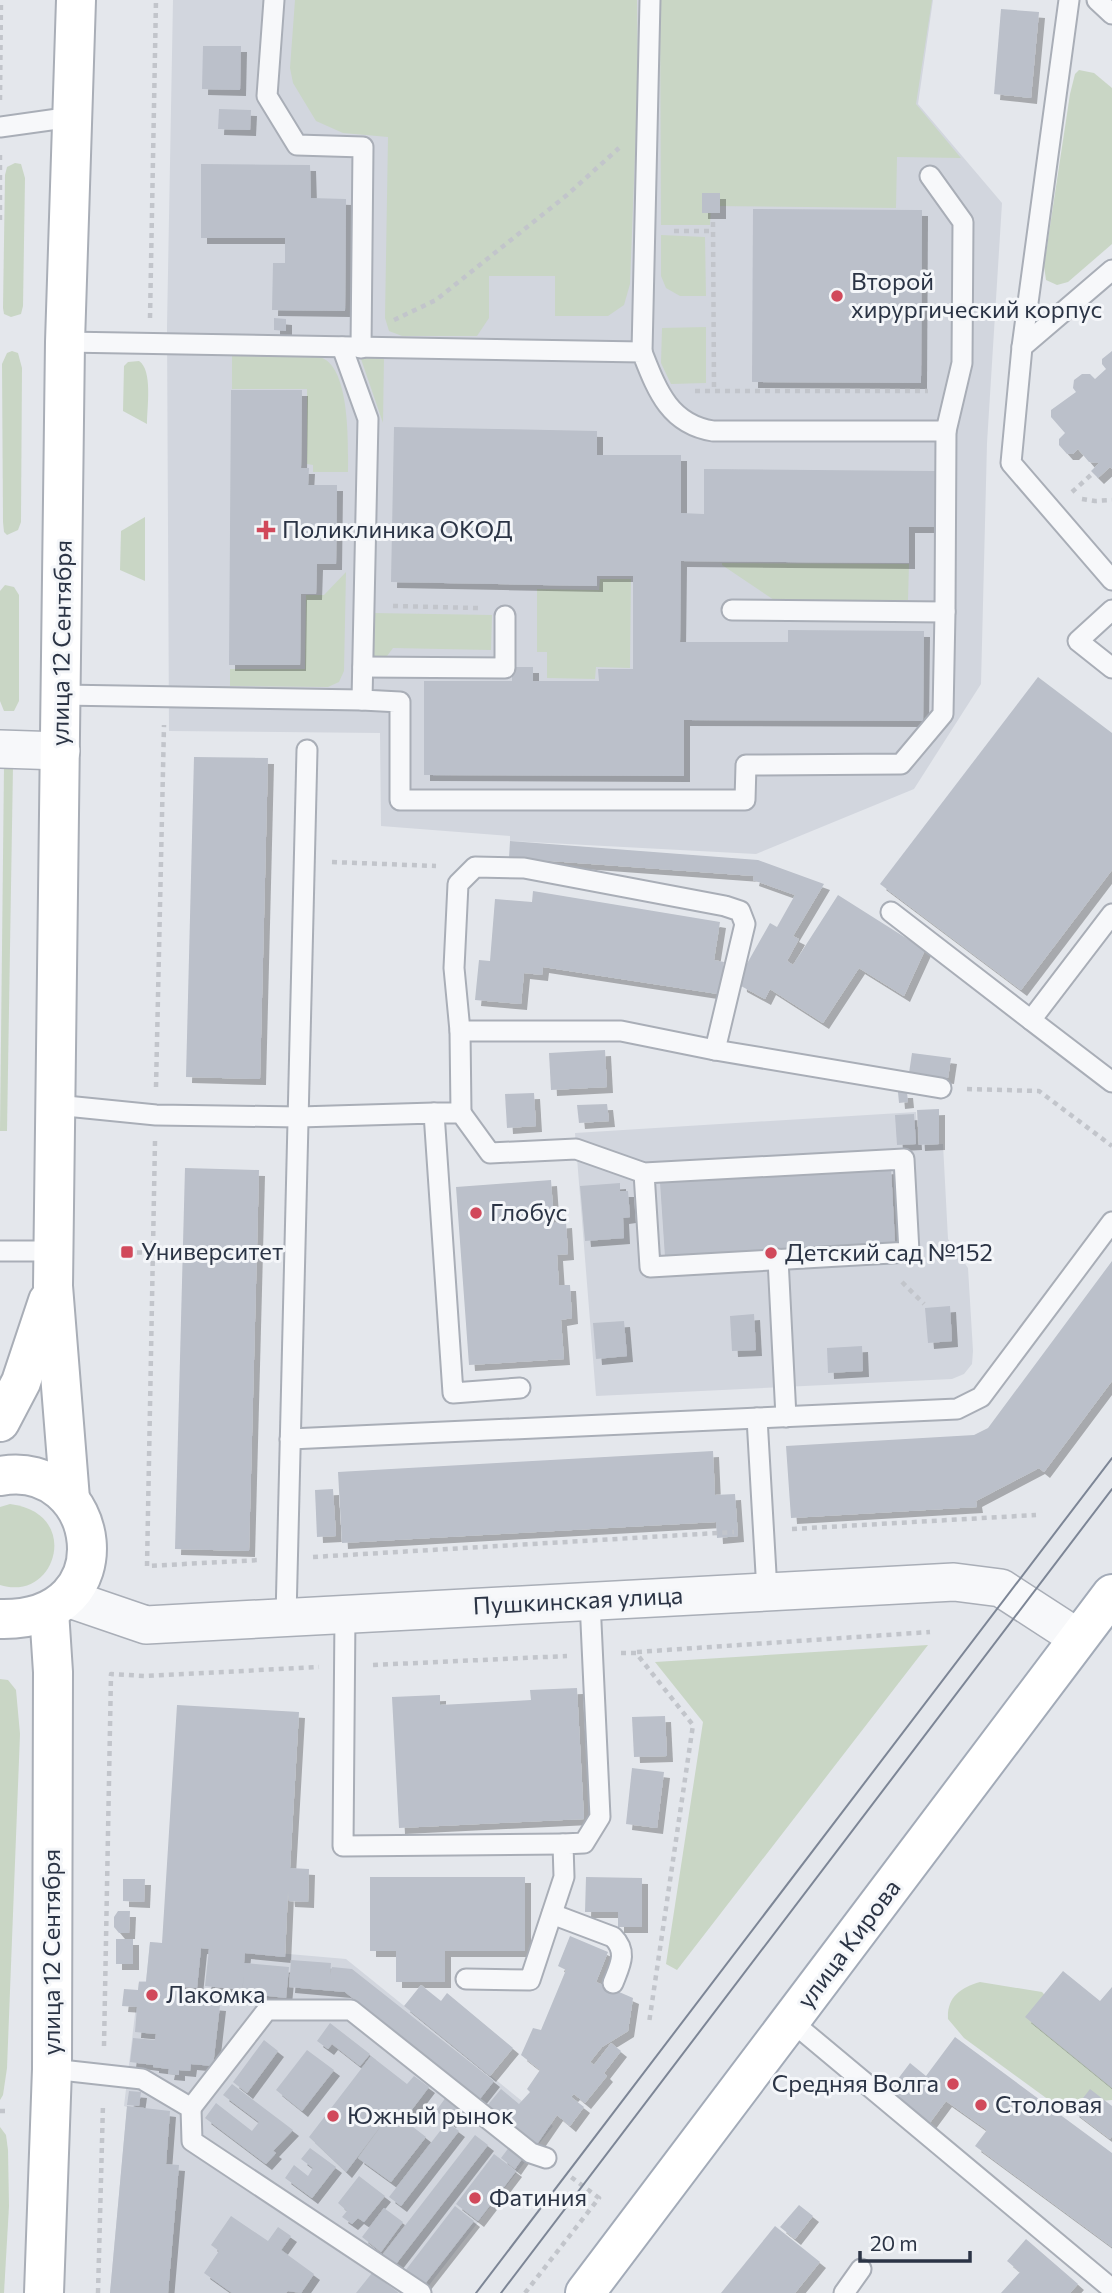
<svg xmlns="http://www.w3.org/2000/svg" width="1112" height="2293" font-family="Commissioner,sans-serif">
<defs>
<filter id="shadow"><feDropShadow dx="6" dy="6" stdDeviation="0" flood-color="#0004"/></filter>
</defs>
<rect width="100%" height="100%" fill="#e4e7ec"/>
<!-- built -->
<g fill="#d2d6de">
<path d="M173 0H933L918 104 1002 203 987 443 981 684 914 789 756 854 510 841V836L381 826 380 733 169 731 167 327Z"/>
<path d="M916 1112 918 1145 943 1144 948 1239 968 1268 973 1351 972 1364 964 1374 952 1379 596 1396 575 1133Z"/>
<path d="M150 1942 346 1959 553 2126 423 2293H110L127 2107 124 2106 139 1981H146Z"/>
</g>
<!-- green -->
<g fill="#c9d6c5">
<path d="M295 0H637L638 77 630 284 624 305 608 316H555V276H489V318L477 336H402L389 331 385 318 388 137 343 133 316 121 293 83 290 68Z"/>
<path d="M660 0H932L916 104 961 158 897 157 896 208 711 206 710 225H661Z"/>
<path d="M1079 70 1094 73 1112 88V244L1068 282 1057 285 1046 280 1044 266 1070 94 1075 74Z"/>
<path d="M15 163 21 164 25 178 23 306 21 314 11 317 4 314 3 308 5 175 7 167Z"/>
<path d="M661 235 705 237 706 296H680L666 288 661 276Z"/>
<path d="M706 327V383L671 384 661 363 662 328Z"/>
<path d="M12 351 18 353 22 368 21 522 18 530 7 535 4 532 3 522 2 364 7 353Z"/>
<path d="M232 356 319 357C351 364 348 447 348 472H313V465L307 464V389H232Z"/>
<path d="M360 356H384L383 423Z"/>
<path d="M139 361C153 370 147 408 147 424L123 411 124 366 128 362Z"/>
<path d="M145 517V581L120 570 121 531Z"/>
<path d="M722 563 909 564 908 600H774L722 565Z"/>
<path d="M346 572 344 671 339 682 328 687 230 686V669H305L306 595H324Z"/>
<path d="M600 579H631L630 668 596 667 595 679 547 678V652H537V589L599 590Z"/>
<path d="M5 585 14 587 19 595V701L14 711H4L0 701V591Z"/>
<path d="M373 613 492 615 491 650 393 648 384 660 374 659Z"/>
<path d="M4 766H13L7 1131H0Z"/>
<path d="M10 1504C83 1513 56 1603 0 1585V1507Z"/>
<path d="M928 1645 677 1970 666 1964 703 1722 655 1662Z"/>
<path d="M0 1679 8 1680 16 1690 20 1734 7 2068 3 2095 0 2100Z"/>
<path d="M980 1982 1042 1992 1112 2071V2100C1090 2101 1075 2111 1053 2103L964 2038 948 2019C947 1997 960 1988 980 1982Z"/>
<path d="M0 2127 6 2135 8 2150 9 2206 4 2293H0Z"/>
</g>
<!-- building -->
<g fill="#bbc0ca" filter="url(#shadow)">
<path d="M1001 9 1039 12 1031 98 994 94Z"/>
<path d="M203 46H241L240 90 202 89Z"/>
<path d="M219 109 251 110 250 130 218 129Z"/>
<path d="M201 164 310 165 311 198 346 199 345 311 272 310 273 263H285V238H201Z"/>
<rect x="702" y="193" width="18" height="20"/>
<path d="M753 209 922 210 921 383 752 382Z"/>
<path d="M274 318 286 319V331L274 330Z"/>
<path d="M1112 351V469L1110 467 1098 478 1091 471 1103 459 1099 463 1089 462 1078 449 1073 454H1067L1059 445V439L1065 433 1051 417V410L1076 392 1073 388 1074 380 1082 374H1090L1095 379 1106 369 1102 364V359Z"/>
<path d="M231 390H302L301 468H309L308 485H337L336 564H317L316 594H301L300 665H229Z"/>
<path d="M394 427 597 431V455H681V513L704 514V469L935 471V527H909V563L681 561 680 642H788V630L924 631 923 721 684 720V776L424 775V681H512V667H533V681H599L598 669H633V576H597V586L391 582Z"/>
<path d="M1038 677 1112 733V870L1021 990 880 884Z"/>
<path d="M194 757 268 758 260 1079 186 1077Z"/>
<path d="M510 841 758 860 824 884 793 936 799 939 787 961 793 965 838 895 925 950 904 996 859 968 823 1023 770 989 765 999 741 986 740 976 770 923 777 927 795 895 753 880 754 876 509 858Z"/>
<path d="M533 891 720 922 714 960 724 962 718 994 543 967 542 975 524 973 521 1004 475 1000 479 960 490 961 495 899 532 902Z"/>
<path d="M605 1050 607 1087 551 1090 549 1053Z"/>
<path d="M912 1053 951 1058 948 1078 909 1073Z"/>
<path d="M898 1092H907L908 1102 899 1103Z"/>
<path d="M534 1093 536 1126 507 1128 505 1094Z"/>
<path d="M607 1104 609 1121 579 1123 577 1105Z"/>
<path d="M939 1109V1144L919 1145 917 1110Z"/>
<path d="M914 1114 916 1144 897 1145 895 1115Z"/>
<path d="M185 1168 259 1170 249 1551 175 1549Z"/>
<path d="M891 1168 895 1243 665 1257 660 1182Z"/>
<path d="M551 1180 554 1223 566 1222 568 1254 557 1255 559 1285H570L572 1318 561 1320 564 1359 469 1365 456 1187Z"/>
<path d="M620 1183V1191H628L630 1217 623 1218 624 1238 585 1241 580 1186Z"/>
<path d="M1112 1261V1381L1044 1472 1039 1468 976 1501 977 1507 791 1518 786 1446 974 1435 988 1428Z"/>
<path d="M950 1306 952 1341 928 1343 925 1308Z"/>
<path d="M754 1314 756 1350 732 1351 730 1316Z"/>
<path d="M624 1321 627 1356 596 1359 593 1323Z"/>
<path d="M862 1346 863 1371 828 1373 827 1348Z"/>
<path d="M713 1451 715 1495 735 1494 738 1536 717 1538 716 1522 342 1543 338 1472Z"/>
<path d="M333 1489 336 1536 317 1537 315 1490Z"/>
<path d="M577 1688 584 1819 399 1828 392 1697 440 1695V1705L531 1700 530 1690Z"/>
<path d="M177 1705 299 1712 290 1868 309 1869 308 1902 289 1901 288 1891 285 1957 245 1953 244 1963 289 1967 286 1998 242 1993 244 1976 242 1990 205 1986 209 1949 201 1948 197 1988 185 1987 183 2002 220 2005 213 2066 191 2064 190 2071 179 2070V2075L168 2074 169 2069 153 2067V2065L130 2062 133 2038 155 2040 156 2034 135 2032 137 2007 122 2006 124 1989 138 1990 139 1982H146L150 1942 162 1943Z"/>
<path d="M665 1716 667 1756 634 1757 632 1717Z"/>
<path d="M632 1768 664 1772 657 1828 626 1824Z"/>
<path d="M370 1877H525V1951H445V1982H396V1951H370Z"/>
<path d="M586 1877 642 1878V1927H618V1912H585Z"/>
<path d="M123 1879H145L144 1902 123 1901Z"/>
<path d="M118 1911H130L129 1933H119L114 1927V1917Z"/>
<path d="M570 1936 608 1952 596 1982 633 1998 628 2031 602 2047 590 2062 594 2065 611 2043 621 2051 604 2073 607 2076 585 2103 574 2094 571 2097 584 2107 570 2126 557 2115 535 2147 486 2107 501 2089 519 2104 530 2092 527 2089 540 2070 521 2055 533 2028 541 2030 566 1970 558 1966Z"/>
<rect x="116" y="1939" width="17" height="25"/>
<path d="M291 1960 331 1963 330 1975 332 1967 352 1969 494 2081 479 2100 345 1992 289 1987Z"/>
<path d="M1063 1971 1100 2001 1112 1987V2088L1025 2017Z"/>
<path d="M421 1985 441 2001 447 1993 513 2048 490 2076 404 2006Z"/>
<path d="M330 2023 370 2054 360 2066 332 2044 328 2049 317 2041Z"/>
<path d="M955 2037 1112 2153V2247L975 2146 987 2130 946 2101 929 2124 888 2092 910 2063 926 2076Z"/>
<path d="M264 2040 278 2051 247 2093 233 2082Z"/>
<path d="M307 2050 334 2070 302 2111 276 2090Z"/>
<path d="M371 2056 407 2084 414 2076 429 2087 404 2120 426 2137 391 2182 358 2158 392 2111 346 2172 309 2137Z"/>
<path d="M232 2084 293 2130 273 2151 276 2153 266 2164 205 2118 216 2103 252 2131 259 2122 223 2095Z"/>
<path d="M1090 2089 1112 2106V2136L1110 2139 1073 2111Z"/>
<path d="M129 2091 141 2092 139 2106 127 2105Z"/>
<path d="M446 2097 460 2108 450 2122 436 2111Z"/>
<path d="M127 2106 170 2111 166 2164 179 2165 168 2293H110Z"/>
<path d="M447 2122 459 2131 401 2206 389 2197Z"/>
<path d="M475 2135 488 2145 396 2264 383 2254Z"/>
<path d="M510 2146 524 2156 515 2169 501 2158Z"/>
<path d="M310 2148 336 2167 312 2198 285 2178 294 2165 308 2176 313 2168 301 2159Z"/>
<path d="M494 2154 516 2171 478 2221 456 2204Z"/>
<path d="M359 2176 385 2196 364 2222 358 2218 352 2224 342 2217 347 2211 338 2203Z"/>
<path d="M799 2205 813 2216 795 2239 780 2227Z"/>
<path d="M455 2206 474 2221 424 2285 405 2271Z"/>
<path d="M384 2208 403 2222 381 2252 362 2237Z"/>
<path d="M231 2216 268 2241 278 2227 291 2236 281 2250 314 2274 301 2293 288 2291 286 2293H232L204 2273 219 2251 211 2245Z"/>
<path d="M775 2226 820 2262 795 2293H721Z"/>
<path d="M1026 2239 1078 2284 1070 2293H1001L1020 2272 1007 2261Z"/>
<path d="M372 2273 399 2293H356Z"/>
</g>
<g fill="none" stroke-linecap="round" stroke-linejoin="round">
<defs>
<g id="service">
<path d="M274 0 267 96 297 145 363 147 361 348"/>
<path d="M1097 0 1112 14"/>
<path d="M0 127 72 117"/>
<path d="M930 176 963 222 962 363 946 431"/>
<path d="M1112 270 1022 347 1011 463 1112 580"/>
<path d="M65 342 642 352C657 390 669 424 713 431H946L945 612 732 610"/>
<path d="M342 347 368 419 362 700 400 702V800H745L746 765 901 764 943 714 945 612"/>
<path d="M1022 347 1069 0"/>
<path d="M642 352 650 0"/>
<path d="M1112 610 1078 641 1112 668"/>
<path d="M363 667 505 668V616"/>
<path d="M62 695 362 700"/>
<path d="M891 912 1031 1020"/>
<path d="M1112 914 1031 1020 1112 1082"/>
<path d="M460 1031H621L715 1050 941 1088"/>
<path d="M56 1105 156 1115 299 1117 434 1113 453 1393 520 1388"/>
<path d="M434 1113H461L490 1153 576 1149 644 1173 904 1159 909 1252 650 1267 644 1173"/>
<path d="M461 1113 460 1031 454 968 458 884 475 867 524 868 725 906 740 911 745 924 715 1050"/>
<path d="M0 1251H53"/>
<path d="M778 1259 786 1417"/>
<path d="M757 1418 767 1591"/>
<path d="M290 1439 957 1409 981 1397 1112 1222"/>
<path d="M345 1614 343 1846 563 1844"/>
<path d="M286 1617 307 750"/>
<path d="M552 1914 613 1937C628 1952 620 1965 613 1983"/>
<path d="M466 1979 530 1980 564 1877 563 1844 584 1843 600 1817 590 1601"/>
<path d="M791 2021 1112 2289"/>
<path d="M52 2069 142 2079 191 2108 192 2141 421 2293"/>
<path d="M191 2108 267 2010H351L531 2153 546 2158"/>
<path d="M844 2293 861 2269"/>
</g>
<g id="minor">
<path d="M0 749 61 751"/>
<path d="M67 1598 146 1625 954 1582 1001 1588 1078 1638"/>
</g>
<g id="secondary">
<path d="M0 1422 21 1382 48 1301"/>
<path d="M0 1476C101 1457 130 1622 0 1619"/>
<path d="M70 1499 53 1286 65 342 76 0"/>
<path d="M44 2293 52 2069 53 1672 49 1611"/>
</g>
<path id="primary" d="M585 2293 1112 1594"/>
</defs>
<!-- service casing -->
<use href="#service" stroke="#a9aeb7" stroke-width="23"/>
<!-- minor casing -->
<use href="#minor" stroke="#a9aeb7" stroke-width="40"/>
<!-- secondary casing -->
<use href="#secondary" stroke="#a9aeb7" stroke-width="42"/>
<!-- primary casing -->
<use href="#primary" stroke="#a3abb8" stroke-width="42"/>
<!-- path -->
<g stroke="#c2c5cb" stroke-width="4.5" stroke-dasharray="5 5" stroke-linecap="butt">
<path d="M0 100 1 0"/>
<path d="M0 220V154"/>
<path d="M713 222 714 390"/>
<path d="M674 231H713"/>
<path d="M150 318 156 0"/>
<path d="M394 320 436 300 567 195 619 148"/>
<path d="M695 391H928"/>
<path d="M1072 492 1092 474"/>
<path d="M1082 499 1095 501 1112 500"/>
<path d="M393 606 478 608"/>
<path d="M332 862 436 866"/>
<path d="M156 1087 164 725"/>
<path d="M967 1089 1039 1091 1112 1146"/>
<path d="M155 1141 147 1566 259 1560"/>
<path d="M127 1252 153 1253"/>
<path d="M902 1282 924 1304"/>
<path d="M792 1529 1036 1515"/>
<path d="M313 1557 734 1532"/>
<path d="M637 1652 930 1632"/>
<path d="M621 1653H636L693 1725 649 2023"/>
<path d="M373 1665 567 1656"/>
<path d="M104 2046 111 1674 145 1676 319 1667"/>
<path d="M0 2111H10"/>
<path d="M98 2293 103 2104"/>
<path d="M525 2293 599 2198 567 2174"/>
</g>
<!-- service -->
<use href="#service" stroke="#f7f8fa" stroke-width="19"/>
<!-- minor -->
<use href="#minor" stroke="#f7f8fa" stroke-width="37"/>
<!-- secondary -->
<use href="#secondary" stroke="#fff" stroke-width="38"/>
<!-- primary -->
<use href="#primary" stroke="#fff" stroke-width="38"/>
<!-- tram -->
<g stroke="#7d8696" stroke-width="2">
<path d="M476 2293 1112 1458"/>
<path d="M501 2293 1112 1489"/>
</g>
</g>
<!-- markers -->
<g fill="#d1495b" stroke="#f4f6f9" stroke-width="2.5">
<circle cx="837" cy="296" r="7"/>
<path d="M262.5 519.5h7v7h7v7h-7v7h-7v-7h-7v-7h7z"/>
<circle cx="476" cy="1213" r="7"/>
<rect x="120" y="1245" width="14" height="14" rx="3.5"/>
<circle cx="771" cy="1253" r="7"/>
<circle cx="152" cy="1995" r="7"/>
<circle cx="953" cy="2084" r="7"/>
<circle cx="981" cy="2105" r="7"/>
<circle cx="333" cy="2116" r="7"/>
<circle cx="475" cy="2198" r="7"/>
</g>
<g text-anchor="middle" stroke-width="6" stroke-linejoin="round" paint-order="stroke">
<!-- poi labels -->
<g font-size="24" fill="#2b3445" stroke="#f4f6f9" text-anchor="start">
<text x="851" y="290">Второй<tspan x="851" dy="28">хирургический корпус</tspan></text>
<text x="282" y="538">Поликлиника ОКОД</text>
<text x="490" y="1221">Глобус</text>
<text x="141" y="1260">Университет</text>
<text x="785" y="1261">Детский сад №152</text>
<text x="166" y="2003">Лакомка</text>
<text x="939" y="2092" text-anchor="end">Средняя Волга</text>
<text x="995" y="2113">Столовая</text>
<text x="347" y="2124">Южный рынок</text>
<text x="489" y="2206">Фатиния</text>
</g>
<!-- street labels -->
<g font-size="24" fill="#2b3445" stroke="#f4f6f9">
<text transform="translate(62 643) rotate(-89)" y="8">улица 12 Сентября</text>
<text transform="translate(578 1601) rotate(-3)" y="8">Пушкинская улица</text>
<text transform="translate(849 1944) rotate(-53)" y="8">улица Кирова</text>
<text transform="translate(52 1952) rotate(-90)" y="8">улица 12 Сентября</text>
</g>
</g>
<!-- scale -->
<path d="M860 2251v10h110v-10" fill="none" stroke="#2b3445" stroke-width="3.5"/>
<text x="870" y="2251" font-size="21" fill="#2b3445" stroke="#f4f6f9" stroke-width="5" paint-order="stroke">20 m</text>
</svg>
